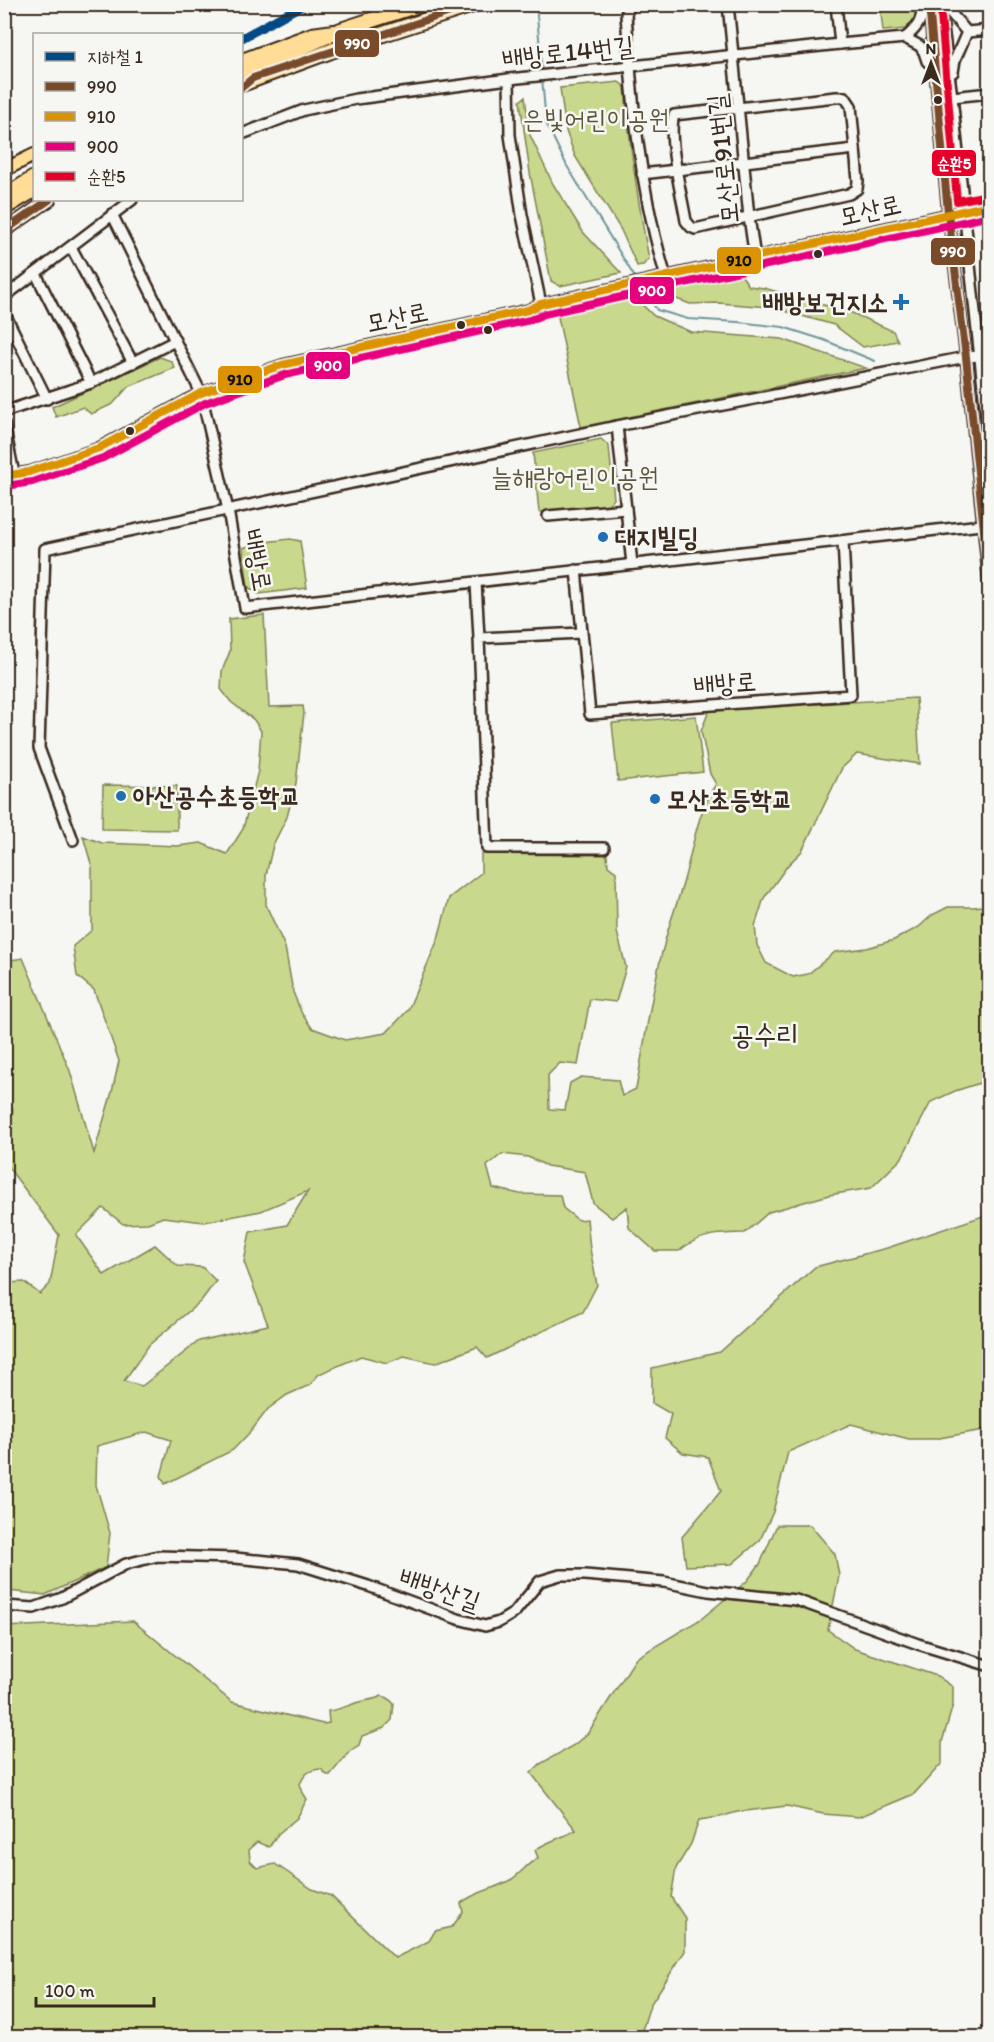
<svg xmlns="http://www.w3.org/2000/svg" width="994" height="2042" font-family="Itim,'Poor Story',sans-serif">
<rect width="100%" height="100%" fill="#f6f6f2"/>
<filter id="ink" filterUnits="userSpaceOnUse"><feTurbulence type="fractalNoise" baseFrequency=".0167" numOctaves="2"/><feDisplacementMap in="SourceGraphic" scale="12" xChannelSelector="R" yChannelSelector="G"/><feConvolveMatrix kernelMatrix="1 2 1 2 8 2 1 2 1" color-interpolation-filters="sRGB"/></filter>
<g filter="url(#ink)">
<!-- green -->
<g fill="#c8d88d" stroke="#828156" stroke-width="1.5" fill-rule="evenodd">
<path d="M880 5H915L916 17 905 29 883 31Z"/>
<path d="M619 82 625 87C629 145 638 202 649 259L643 265 637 266 621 230 575 156 566 131 560 88Z"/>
<path d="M525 97 530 135 553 184 583 232 621 273 560 286 551 281 530 173 520 101Z"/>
<path d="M742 276 749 286 764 288 852 313 893 331 898 341 863 347 834 325 770 307 719 303 690 304 660 293 668 289 693 282 707 283Z"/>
<path d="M634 297 654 316 691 332 782 339 866 368 581 427 557 312Z"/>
<path d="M160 357 171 361 175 368 128 387 113 404 91 414 83 407 56 417 52 407Z"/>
<path d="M601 439 609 446 614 499 606 506 539 512 533 453Z"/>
<path d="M290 539 300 541 307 588 259 594 248 587 243 548 256 543Z"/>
<path d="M264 615 269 707 303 706 304 713 296 783 287 817 273 845 266 875V905L285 947 293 992 302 1014 312 1028 345 1040 386 1033 408 1010 438 939 449 898 481 873V854L607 855 608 866 616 872 617 932 626 967 616 1002 590 999 578 1065 560 1063 548 1075 549 1109 565 1110 570 1083 581 1077 618 1080 622 1096 636 1089C645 1041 651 993 664 945 669 923 678 902 684 880 693 848 697 812 716 784L710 774 701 731 709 711 916 698 920 764 857 754 842 768 802 851 788 865 764 898 755 926 757 945 766 963 793 977 808 974 835 952 867 948 894 940 919 927 932 915 948 907H974L989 905V1078L986 1081 955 1091 931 1102 901 1159 871 1188 829 1195 769 1212 745 1233C720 1233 699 1234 679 1251H655L629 1228 627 1207 612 1218 593 1203 585 1172 547 1166 528 1157 502 1154 487 1166 493 1188 520 1194 560 1195 563 1208 578 1220 587 1219 590 1249 597 1285 583 1312 487 1358 477 1347 435 1363 404 1356 387 1363 361 1356 319 1374 310 1385 287 1395 268 1409 252 1430 233 1450 165 1484 161 1476 171 1440 146 1432 97 1446 96 1485 110 1533 106 1567 45 1595 8 1591 4 1588 5 1288 8 1283 24 1282 40 1294 50 1284 59 1235 5 1163V1135L13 1110 5 1099V961L23 958 70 1071 94 1153 112 1092 119 1061 94 990 77 976 73 946 92 930V867L83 836 102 843 178 846 201 843 227 854 243 829 258 771 261 731 254 720 231 702 221 689 222 671 230 651 229 619ZM308 1191 287 1225 250 1232 244 1262 268 1325 199 1341 142 1386 124 1381 149 1345 201 1301 216 1281 202 1267 178 1266 155 1245 104 1275 76 1235 103 1208 123 1224 148 1223 163 1217 204 1222 261 1211Z"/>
<path d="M696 716 703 772 618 781 612 723Z"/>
<path d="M103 785 177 786V830L102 829Z"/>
<path d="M989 1214V1429L934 1439H909L851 1424 788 1452 773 1512 760 1540 732 1564 686 1566 682 1537 721 1491 708 1457 683 1453 665 1438 671 1414 652 1403V1368L720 1352 815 1267 887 1248Z"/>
<path d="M777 1525H810L835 1554 839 1576 828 1630 855 1649 937 1676 953 1687V1705L942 1742V1763L914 1794 859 1817 823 1814 787 1806 737 1812 720 1817 699 1820 691 1844 676 1868 671 1897 685 1918V1951L650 2005 640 2037 5 2038V1627L133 1621 232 1702 323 1724 329 1723 328 1711C338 1710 344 1707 353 1704 362 1700 372 1701 382 1696L388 1698 394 1704 392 1720 384 1728 362 1736 359 1745 350 1751 330 1775H327L321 1769C309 1770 305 1773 300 1784L303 1793 307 1799 297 1818 278 1834 269 1847 257 1842 249 1849 250 1861 257 1868 275 1864 312 1889 331 1896 395 1958 429 1941 435 1931 452 1927 463 1912 461 1903C476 1891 496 1889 512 1879 522 1872 528 1863 538 1858L535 1850C548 1841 562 1838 576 1830L531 1773 540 1764 574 1745 588 1733 636 1658 701 1619 747 1581 760 1564Z"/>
</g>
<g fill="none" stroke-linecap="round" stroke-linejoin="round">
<!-- stream -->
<g stroke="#6f979b" stroke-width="2">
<path d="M536 4 542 72"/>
<path d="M542 78 546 123 567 166 637 281"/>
<path d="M641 286 657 310 688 319 738 322 783 327 824 340 875 361"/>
</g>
<defs>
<g id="minor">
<path d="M633 4 630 5 626 14C632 102 640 191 666 277"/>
<path d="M728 4 749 217 755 258"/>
<path d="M836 4 840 44"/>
<path d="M929 4 948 213 966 357 990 593"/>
<path d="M940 4 952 97 990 452"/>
<path d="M943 4 967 32"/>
<path d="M967 32 990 30"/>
<path d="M905 38C917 28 923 21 922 4"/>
<path d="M953 72 955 60 967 32"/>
<path d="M509 79 510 135 522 215 541 304"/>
<path d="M836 97H845L851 106 858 181 857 189 849 194 695 229 691 227 686 221C682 196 667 138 674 115Z"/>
<path d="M952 97 990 93"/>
<path d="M242 134 304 110 356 99 509 79 840 44 905 38 920 46 924 52 927 61 936 70"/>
<path d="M642 174 855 149"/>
<path d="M112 214 201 393 228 510 245 608 990 524"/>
<path d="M71 247 133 363"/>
<path d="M36 274 91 383"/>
<path d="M4 297 132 200"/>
<path d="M4 312 47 399"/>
<path d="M4 412 91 383 175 341"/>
<path d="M4 424 14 474"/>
<path d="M617 426 632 564"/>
<path d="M4 476 29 472 99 448 201 393 282 365 528 310 541 304 990 205"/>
<path d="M548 516 626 509"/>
<path d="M576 570 590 714 851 695 843 541"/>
<path d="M476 582 479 638"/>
<path d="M581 633 479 638 487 848H604"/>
<path d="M73 840 39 748 45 549 617 426 966 357 979 356"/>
<path d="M4 1606 34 1608 62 1598 126 1564 158 1556 235 1558 298 1564 368 1586 458 1619 485 1626 499 1622 514 1613 540 1581 560 1575H585L664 1582 708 1591 796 1600 918 1644 990 1666"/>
</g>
<g id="major">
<path d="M242 60 312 34 334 31"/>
<path d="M4 170 34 155"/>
<path d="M4 231 49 200"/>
</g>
<g id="highway">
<path d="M243 73 341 30 421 4"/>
<path d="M242 84 331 51 476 4"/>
<path d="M4 197 34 178"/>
<path d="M4 208 34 190"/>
</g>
</defs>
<!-- minor casing -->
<use href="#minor" stroke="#3b2a1e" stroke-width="14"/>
<!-- major casing -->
<use href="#major" stroke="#3b2a1e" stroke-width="16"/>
<!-- highway casing -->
<use href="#highway" stroke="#3b2a1e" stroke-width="18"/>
<!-- minor -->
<use href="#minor" stroke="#f6f6f2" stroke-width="9"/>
<!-- major -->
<use href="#major" stroke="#ffdd96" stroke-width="12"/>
<!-- highway -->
<use href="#highway" stroke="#ffdd96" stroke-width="14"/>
<defs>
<g id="bus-1">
<path d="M929 4 948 213 966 357 990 588"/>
<path d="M242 87 253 78 474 4"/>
<path d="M4 231 49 200"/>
</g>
<path id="bus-2" d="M4 476 29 472 99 448 201 393 282 365 528 310 541 304 990 205"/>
<path id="bus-3" d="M6 486 32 482 103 458 205 403 285 375 530 320 544 314 990 216"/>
<path id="bus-4" d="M940 4 957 201 988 195"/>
</defs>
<!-- bus-1 casing -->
<use href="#bus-1" stroke="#f6f6f2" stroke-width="12"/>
<!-- bus-2 casing -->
<use href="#bus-2" stroke="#f6f6f2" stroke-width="12"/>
<!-- bus-3 casing -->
<use href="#bus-3" stroke="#f6f6f2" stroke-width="12"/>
<!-- bus-4 casing -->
<use href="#bus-4" stroke="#f6f6f2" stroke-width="12"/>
<!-- bus-1 -->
<use href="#bus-1" stroke="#7a4b2a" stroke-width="8"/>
<!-- bus-2 -->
<use href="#bus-2" stroke="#db9304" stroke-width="8"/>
<!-- bus-3 -->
<use href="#bus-3" stroke="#e5007d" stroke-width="8"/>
<!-- bus-4 -->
<use href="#bus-4" stroke="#e4002b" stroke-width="8"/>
<defs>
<path id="metro-1" d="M242 38 304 4"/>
</defs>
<!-- metro-1 casing -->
<use href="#metro-1" stroke="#f6f6f2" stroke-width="14"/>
<!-- metro-1 -->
<use href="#metro-1" stroke="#004a85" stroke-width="9"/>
</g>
</g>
<!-- markers -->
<g fill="#3b2a1e" stroke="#f6f6f2" stroke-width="2">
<circle cx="938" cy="100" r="5"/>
<circle cx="818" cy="254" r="5"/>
<circle cx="461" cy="325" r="5"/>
<circle cx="488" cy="330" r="5"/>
<circle cx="130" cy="431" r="5"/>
</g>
<g fill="#1f6fb2" stroke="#f6f6f2" stroke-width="2">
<path d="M898 293h6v6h6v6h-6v6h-6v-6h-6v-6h6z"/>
<circle cx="603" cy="537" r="6"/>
<circle cx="121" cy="796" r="6"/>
<circle cx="655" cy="799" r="6"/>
</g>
<g text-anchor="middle" stroke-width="5" stroke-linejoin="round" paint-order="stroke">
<!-- street labels -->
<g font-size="26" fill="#3b2a1e" stroke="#f6f6f2">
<text transform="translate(568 52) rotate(-6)" y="9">배방로14번길</text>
<text transform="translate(723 159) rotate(-96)" y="9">모산로91번길</text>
<text transform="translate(870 210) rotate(-13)" y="9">모산로</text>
<text transform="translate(397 317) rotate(-12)" y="9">모산로</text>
<text transform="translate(258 560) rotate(80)" y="9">배방로</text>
<text transform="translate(725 683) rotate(-4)" y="9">배방로</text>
<text transform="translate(440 1589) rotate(19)" y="9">배방산길</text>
</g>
<!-- park labels -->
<g font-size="26" fill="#5e563a" stroke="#f6f6f2">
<text x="596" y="128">은빛어린이공원</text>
<text x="575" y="486">늘해랑어린이공원</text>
</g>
<!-- poi labels -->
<g font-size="26" font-weight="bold" fill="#3b2a1e" stroke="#f6f6f2" text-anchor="start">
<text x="888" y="311" text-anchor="end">배방보건지소</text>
<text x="615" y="546">대지빌딩</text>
<text x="133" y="805">아산공수초등학교</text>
<text x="667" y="808">모산초등학교</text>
</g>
<!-- quarter labels -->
<g font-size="28" fill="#3b2a1e" stroke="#f6f6f2">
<text x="765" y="1044">공수리</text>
</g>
</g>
<g stroke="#f6f6f2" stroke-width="2">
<rect x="334" y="29" width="46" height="29" rx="6" fill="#7a4b2a"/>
<rect x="931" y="149" width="46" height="28" rx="6" fill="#e4002b"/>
<rect x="930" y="237" width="46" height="29" rx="6" fill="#7a4b2a"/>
<rect x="716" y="246" width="46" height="29" rx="6" fill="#db9304"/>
<rect x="629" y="276" width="46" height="29" rx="6" fill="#e5007d"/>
<rect x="305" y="351" width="46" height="29" rx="6" fill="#e5007d"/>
<rect x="217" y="365" width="46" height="29" rx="6" fill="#db9304"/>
</g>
<g font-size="16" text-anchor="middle" font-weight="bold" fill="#fff">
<text x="357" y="49">990</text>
<text x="954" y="169">순환5</text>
<text x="953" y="257">990</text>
<text x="652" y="296">900</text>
<text x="328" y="371">900</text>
</g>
<g font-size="16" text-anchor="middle" font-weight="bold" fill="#111">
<text x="739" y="266">910</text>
<text x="240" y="385">910</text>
</g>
<!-- margin -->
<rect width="994" height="2042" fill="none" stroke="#f6f6f2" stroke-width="24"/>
<rect x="12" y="12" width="970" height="2018" fill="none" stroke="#3b2a1e" stroke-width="2" filter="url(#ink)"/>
<!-- legend -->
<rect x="33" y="33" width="210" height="168" fill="#f6f6f2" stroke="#aba49d" stroke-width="1.5"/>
<rect x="45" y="52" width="30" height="9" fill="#004a85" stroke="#aba49d" stroke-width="1.5"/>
<text x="87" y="63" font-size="18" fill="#3b2a1e">지하철 1</text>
<rect x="45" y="82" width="30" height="9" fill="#7a4b2a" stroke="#aba49d" stroke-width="1.5"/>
<text x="87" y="93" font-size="18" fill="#3b2a1e">990</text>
<rect x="45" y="112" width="30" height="9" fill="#db9304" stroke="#aba49d" stroke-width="1.5"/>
<text x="87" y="123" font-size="18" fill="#3b2a1e">910</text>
<rect x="45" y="142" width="30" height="9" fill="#e5007d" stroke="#aba49d" stroke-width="1.5"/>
<text x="87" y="153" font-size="18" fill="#3b2a1e">900</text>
<rect x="45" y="172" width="30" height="9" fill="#e4002b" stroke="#aba49d" stroke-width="1.5"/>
<text x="87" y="183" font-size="18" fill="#3b2a1e">순환5</text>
<!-- north arrow -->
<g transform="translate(931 63)" stroke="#f6f6f2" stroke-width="4.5" paint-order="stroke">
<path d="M0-4.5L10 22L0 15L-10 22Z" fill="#3b2a1e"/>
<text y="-9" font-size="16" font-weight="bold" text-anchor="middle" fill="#3b2a1e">N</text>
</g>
<!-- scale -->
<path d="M36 1997v9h118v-9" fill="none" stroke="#3b2a1e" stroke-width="3"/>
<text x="45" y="1997" font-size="18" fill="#3b2a1e" stroke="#f6f6f2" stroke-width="4.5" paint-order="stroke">100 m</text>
</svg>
